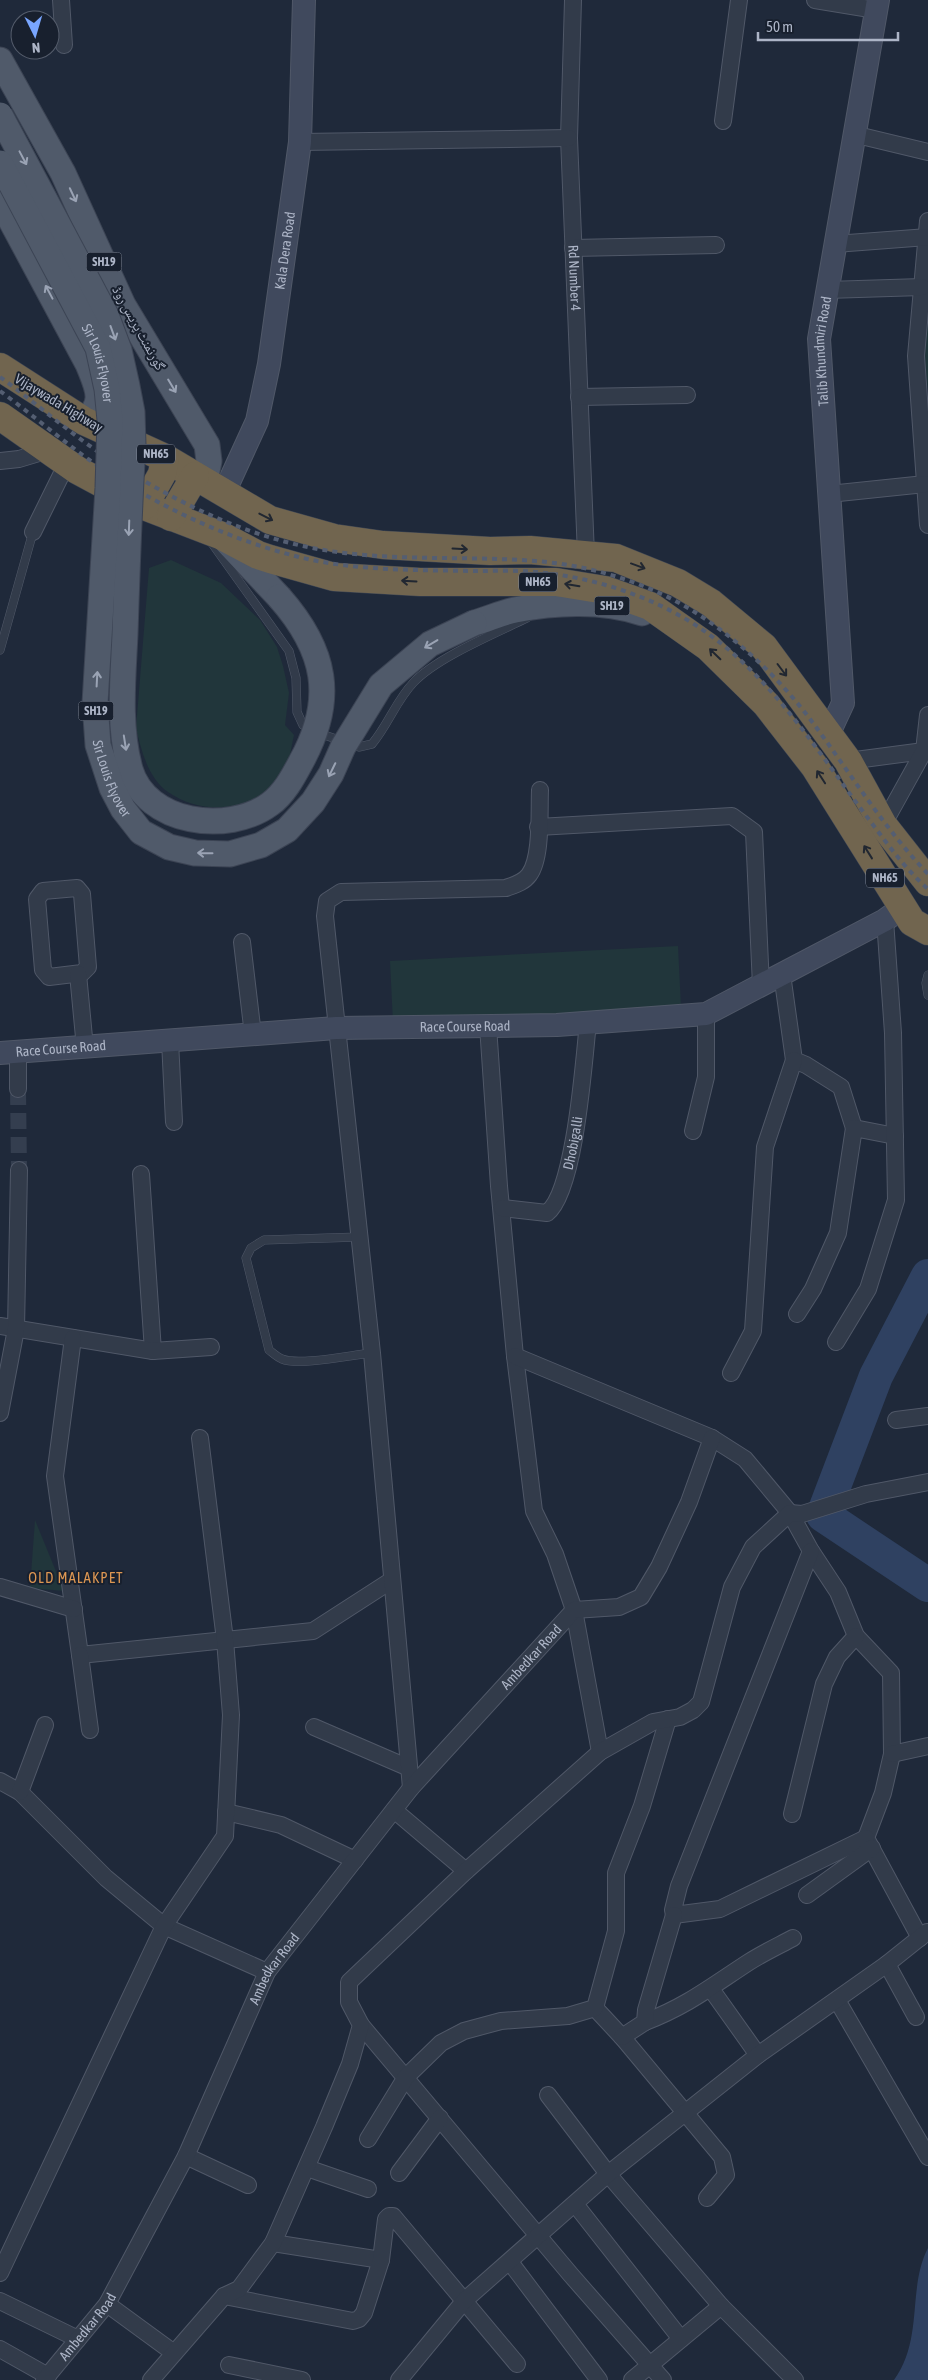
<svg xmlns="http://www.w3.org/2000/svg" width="928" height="2380" font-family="'Asap Condensed','Noto Naskh Arabic',sans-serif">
<rect width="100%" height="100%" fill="#1f293a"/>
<!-- green -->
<g fill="#21363b">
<path d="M928 322V391L924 354Z"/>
<path d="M171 560 221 583 260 620 277 647 283 666 289 693 285 725 294 735C292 743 291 753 288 761 269 810 208 820 168 792 148 778 141 750 136 728L149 568Z"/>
<path d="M678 946 681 1007 393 1023 390 961Z"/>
<path d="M35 1520 64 1591 30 1588Z"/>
</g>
<!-- water -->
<path fill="#2f4161" d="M928 2248V2380H894C924 2339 907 2288 928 2248Z"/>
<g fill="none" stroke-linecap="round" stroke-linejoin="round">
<!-- river -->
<path stroke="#2f4161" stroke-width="34" d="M928 1276 876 1376 823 1515 928 1585"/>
<!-- street-tunnel -->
<path stroke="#343e4f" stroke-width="16" stroke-dasharray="16 8" stroke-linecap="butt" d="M18 1089 19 1170"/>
<defs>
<g id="lane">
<path d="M211 542 289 651 296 678 297 712 303 725 310 730 359 747 372 744C388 725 396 701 413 683 436 658 496 633 527 618"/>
<path d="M0 650 33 532"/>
<path d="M928 975 926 983 928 995"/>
<path d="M359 1237 264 1240 251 1248 246 1258 269 1350C273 1353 277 1357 282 1359 299 1366 351 1355 372 1353"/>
</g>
<g id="street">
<path d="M61 0 64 45"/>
<path id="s1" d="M573 0 569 138 586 555"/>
<path d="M815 0 876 10"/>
<path d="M723 121 739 0"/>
<path d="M853 134 928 152"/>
<path d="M300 142 569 138"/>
<path d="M928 221 916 356 928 525"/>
<path d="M835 244 928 237"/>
<path d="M573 248 716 245"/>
<path d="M827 290 922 287"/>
<path d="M579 397 687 395"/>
<path d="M0 461 19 459 49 450"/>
<path d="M829 494 925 484"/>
<path d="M33 532 67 463"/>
<path d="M848 761 924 751"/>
<path d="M883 825 924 751 928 715"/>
<path d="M538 827 732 816 754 832 761 986"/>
<path d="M77 888 82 894 88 967 82 973 49 977 43 970 37 899 43 891Z"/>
<path d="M242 942 253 1035"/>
<path d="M78 974 85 1048"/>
<path d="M782 974 794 1060 806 1065 841 1087 854 1128"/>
<path d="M488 1026 499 1186 515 1356 534 1511 555 1554 574 1610 600 1752"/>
<path d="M170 1041 174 1122"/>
<path d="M18 1089V1053"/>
<path d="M693 1131 706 1077V1014"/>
<path d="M141 1174 153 1351"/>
<path id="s2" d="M502 1208 547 1213C575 1192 584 1060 588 1022"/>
<path d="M797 1314 813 1289 838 1233 854 1128 895 1136"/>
<path d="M0 1326 153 1351 211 1347"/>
<path d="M73 1338 55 1476 80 1655 313 1631 392 1580"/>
<path d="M836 1342 868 1289 896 1200 893 1033 885 920"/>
<path d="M515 1356 712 1438 745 1459 790 1513 811 1551 838 1592 856 1636 891 1673 892 1754 883 1793 866 1838 920 1938"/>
<path d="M731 1373 753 1331 765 1147 794 1060"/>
<path d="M0 1413 16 1329 19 1170"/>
<path d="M896 1420 928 1416"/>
<path d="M811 1551 679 1886 673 1910 674 1915 720 1909 866 1838"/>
<path d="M0 1587 74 1609"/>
<path d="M80 1655 90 1730"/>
<path d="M314 1727 409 1768"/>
<path d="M892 1754 928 1746"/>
<path d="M0 1781 20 1792 106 1878 164 1926 267 1972"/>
<path d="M411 1788 372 1353 325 916 327 901 341 892 506 888C514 885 523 883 529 875 542 858 539 812 540 790"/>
<path d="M20 1792 45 1725"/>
<path d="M394 1810 466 1871"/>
<path d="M226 1812 281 1825 355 1860"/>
<path d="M792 1814 824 1684 837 1657 856 1636"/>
<path d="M807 1895 872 1848"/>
<path d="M887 1964 916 2017"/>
<path d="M711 1989 758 2055"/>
<path d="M837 2000 928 2157"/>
<path d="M595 2008 622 2037 722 2157 726 2175 707 2198"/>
<path d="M645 2022C687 2006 712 1986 749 1962 763 1953 778 1946 793 1938"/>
<path d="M361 2025 571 2275 663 2380"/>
<path d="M622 2037 645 2022 646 2010 674 1915"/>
<path d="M548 2095 608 2174 721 2306 795 2380"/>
<path d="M368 2139 406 2077 441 2043 464 2031 501 2021 568 2016 595 2008 616 1931V1873L642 1806 668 1719"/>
<path d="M186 2156 248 2185"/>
<path d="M307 2168 368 2189"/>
<path d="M399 2173 440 2118"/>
<path d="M575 2204 681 2339"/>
<path d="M273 2243 381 2260"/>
<path d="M510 2262 599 2380"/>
<path d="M0 2273 164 1926 225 1836 231 1715 225 1640 200 1438"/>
<path d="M224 2296 353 2321 359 2319 364 2313 381 2260 386 2219 389 2216H393L517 2364"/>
<path d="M0 2301 78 2339"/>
<path d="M107 2304 174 2353"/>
<path d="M0 2349 48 2376"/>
<path d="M229 2365 302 2380"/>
<path id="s3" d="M44 2380 107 2304 186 2156 267 1972 411 1788 574 1610 619 1607 641 1597 659 1567 689 1502 712 1438"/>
<path d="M151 2380 224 2296 239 2289 273 2243 324 2127 350 2064 361 2025 349 2002V1982L466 1871 600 1752 653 1722 680 1717 693 1710 701 1702 732 1587 753 1547 790 1513 802 1514 866 1494 928 1482"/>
<path d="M399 2380 465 2300 608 2174 758 2055 887 1964 927 1932"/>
<path d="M632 2380 721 2306"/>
</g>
<g id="secondary">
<path id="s4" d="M224 493 257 421 269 364 300 142 304 0"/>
<path id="s5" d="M829 733 843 703 819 339 878 0"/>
<path id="s6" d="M0 1053 336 1028 557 1025 706 1014 885 920 903 907"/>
</g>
<g id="primary">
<path d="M0 60 63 173 123 305 207 445 209 461 205 481"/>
<path d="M0 200 88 364C97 387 107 403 84 421"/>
<path d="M228 543 279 597"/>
<path d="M474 623C488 619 501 613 515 610 555 602 603 600 642 613"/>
</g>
<g id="highway">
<path d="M0 367 84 421 165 458 270 520 334 538 383 545 490 551 530 550 616 558 678 583 711 603 764 647 848 761 883 825 928 882"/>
<path d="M0 416 77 470 144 506 222 536 258 555 270 559 334 577 420 582H556L605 590 650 606 708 647 766 704 815 767 912 922 928 931"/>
<path d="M144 506 162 474 165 458"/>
<path d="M171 517 195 476"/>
</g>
</defs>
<!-- lane casing -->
<use href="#lane" stroke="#505868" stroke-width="9"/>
<!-- street casing -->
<use href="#street" stroke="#505868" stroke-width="18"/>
<!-- secondary casing -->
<use href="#secondary" stroke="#505868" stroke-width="24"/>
<!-- primary casing -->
<use href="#primary" stroke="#3c4454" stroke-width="27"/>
<!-- highway casing -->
<use href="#highway" stroke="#3d4554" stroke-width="29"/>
<!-- lane -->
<use href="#lane" stroke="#323b4a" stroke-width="8"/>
<!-- street -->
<use href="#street" stroke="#323b4a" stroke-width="16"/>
<!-- secondary -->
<use href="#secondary" stroke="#40495d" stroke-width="22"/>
<!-- primary -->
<use href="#primary" stroke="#505a6a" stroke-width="25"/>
<!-- highway -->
<use href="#highway" stroke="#71654f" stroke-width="28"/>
<!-- rail -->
<g stroke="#545e72" stroke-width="4" stroke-dasharray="5 5" stroke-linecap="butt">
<path d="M0 377C33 401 64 428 97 451 159 493 229 530 303 546 379 563 458 555 535 561 589 565 646 582 693 611 738 639 778 677 810 719 849 771 883 827 928 874"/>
<path d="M0 391C30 413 58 437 88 459 151 503 224 538 299 557 356 571 417 570 476 571 496 571 517 570 537 572 588 577 639 592 684 618 763 664 811 742 864 813 884 839 903 867 928 889"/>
</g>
<defs>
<g id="primary-bridge">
<path d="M0 115 106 315 119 350 127 386 132 412 133 445C129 508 127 571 125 634 123 679 118 725 130 769 146 824 228 835 270 804 284 794 293 777 301 762 336 699 326 650 279 597"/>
<path id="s7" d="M0 163 98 348 107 389 110 420 108 488 95 703 98 745 112 788 123 809 141 832 169 847 195 853 230 854 261 845 287 830 313 802 331 774 343 747 381 685 430 644 474 623"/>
</g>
</defs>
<!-- primary-bridge casing -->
<use href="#primary-bridge" stroke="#3c4454" stroke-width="27" stroke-linecap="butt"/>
<!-- primary-bridge -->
<use href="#primary-bridge" stroke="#505a6a" stroke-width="25"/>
</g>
<!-- one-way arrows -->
<defs><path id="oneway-shaft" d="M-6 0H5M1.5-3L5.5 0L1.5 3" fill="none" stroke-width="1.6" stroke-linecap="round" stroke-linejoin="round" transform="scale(1.25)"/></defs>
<g stroke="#9aa3b4">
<use href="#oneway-shaft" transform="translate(23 158) rotate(62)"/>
<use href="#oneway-shaft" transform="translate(73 195) rotate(65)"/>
<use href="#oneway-shaft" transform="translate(49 292) rotate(-118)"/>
<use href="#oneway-shaft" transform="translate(113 333) rotate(70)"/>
<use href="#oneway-shaft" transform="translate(172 386) rotate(59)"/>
<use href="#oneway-shaft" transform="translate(129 528) rotate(92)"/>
<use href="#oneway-shaft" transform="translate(431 644) rotate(149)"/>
<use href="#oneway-shaft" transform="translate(97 679) rotate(-87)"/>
<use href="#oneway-shaft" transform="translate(125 743) rotate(81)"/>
<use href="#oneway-shaft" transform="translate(332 770) rotate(116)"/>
<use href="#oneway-shaft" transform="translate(205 853) rotate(-179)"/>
</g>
<g stroke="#212731">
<use href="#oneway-shaft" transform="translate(266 517) rotate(27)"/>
<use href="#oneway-shaft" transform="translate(460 549) rotate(3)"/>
<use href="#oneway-shaft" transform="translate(638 566) rotate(20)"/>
<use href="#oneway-shaft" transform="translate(409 581) rotate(-177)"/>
<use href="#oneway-shaft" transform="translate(572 585) rotate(-171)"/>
<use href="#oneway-shaft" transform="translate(715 654) rotate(-136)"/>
<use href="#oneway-shaft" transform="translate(782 670) rotate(53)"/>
<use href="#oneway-shaft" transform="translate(821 777) rotate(-123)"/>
<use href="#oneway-shaft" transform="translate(868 852) rotate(-122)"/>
</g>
<g text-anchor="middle" stroke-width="4" stroke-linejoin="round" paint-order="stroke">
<!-- shield labels -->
<g fill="#18202e" stroke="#808899" stroke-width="1">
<rect x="86.5" y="252.5" width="35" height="19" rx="4"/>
<rect x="137" y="444.5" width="38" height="19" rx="4"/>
<rect x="519" y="572.5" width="38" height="19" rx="4"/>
<rect x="594.5" y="596.5" width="35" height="19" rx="4"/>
<rect x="78.5" y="701.5" width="35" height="19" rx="4"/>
<rect x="866" y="868.5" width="38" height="19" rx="4"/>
</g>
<g font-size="12" font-weight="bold" fill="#adb5c7">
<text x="104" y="266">SH19</text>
<text x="156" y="458">NH65</text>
<text x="538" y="586">NH65</text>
<text x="612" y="610">SH19</text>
<text x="96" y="715">SH19</text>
<text x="885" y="882">NH65</text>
</g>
<!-- street labels -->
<g font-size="14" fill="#adb5c7" stroke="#18202e">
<text dy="5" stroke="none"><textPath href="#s4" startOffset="252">Kala Dera Road</textPath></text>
<text dy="5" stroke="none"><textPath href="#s1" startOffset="278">Rd Number 4</textPath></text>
<text transform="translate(139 328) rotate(61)" y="5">گورنمنٹ پریس روڈ</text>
<text dy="5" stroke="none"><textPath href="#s5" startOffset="386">Talib Khundmiri Road</textPath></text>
<text dy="5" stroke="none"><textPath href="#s7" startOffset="224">Sir Louis Flyover</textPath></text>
<text transform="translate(59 403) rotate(31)" y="5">Vijaywada Highway</text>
<text dy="5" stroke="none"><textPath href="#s7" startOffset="644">Sir Louis Flyover</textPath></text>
<text dy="5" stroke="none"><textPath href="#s6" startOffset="466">Race Course Road</textPath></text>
<text dy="5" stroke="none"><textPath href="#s6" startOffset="61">Race Course Road</textPath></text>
<text dy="5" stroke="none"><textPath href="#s2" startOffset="121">Dhobigalli</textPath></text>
<text dy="5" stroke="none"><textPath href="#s3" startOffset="879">Ambedkar Road</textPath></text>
<text dy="5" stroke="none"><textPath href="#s3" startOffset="474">Ambedkar Road</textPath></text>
<text dy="5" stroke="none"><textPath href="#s3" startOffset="69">Ambedkar Road</textPath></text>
</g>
<!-- neighbourhood labels -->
<g font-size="15" letter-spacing="1" fill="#dc9652" stroke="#18202e">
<text x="76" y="1583">OLD MALAKPET</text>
</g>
</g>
<!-- north arrow -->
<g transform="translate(35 35) rotate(175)"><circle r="24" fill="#18202e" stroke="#545c6b"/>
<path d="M0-4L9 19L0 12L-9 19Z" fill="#79a6ff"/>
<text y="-8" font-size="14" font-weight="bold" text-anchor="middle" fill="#adb5c7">N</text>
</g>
<!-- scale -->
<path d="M758 32v8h140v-8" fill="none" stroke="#adb5c7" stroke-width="2.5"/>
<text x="766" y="32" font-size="15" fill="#adb5c7" stroke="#18202e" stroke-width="4" paint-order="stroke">50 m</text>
</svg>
